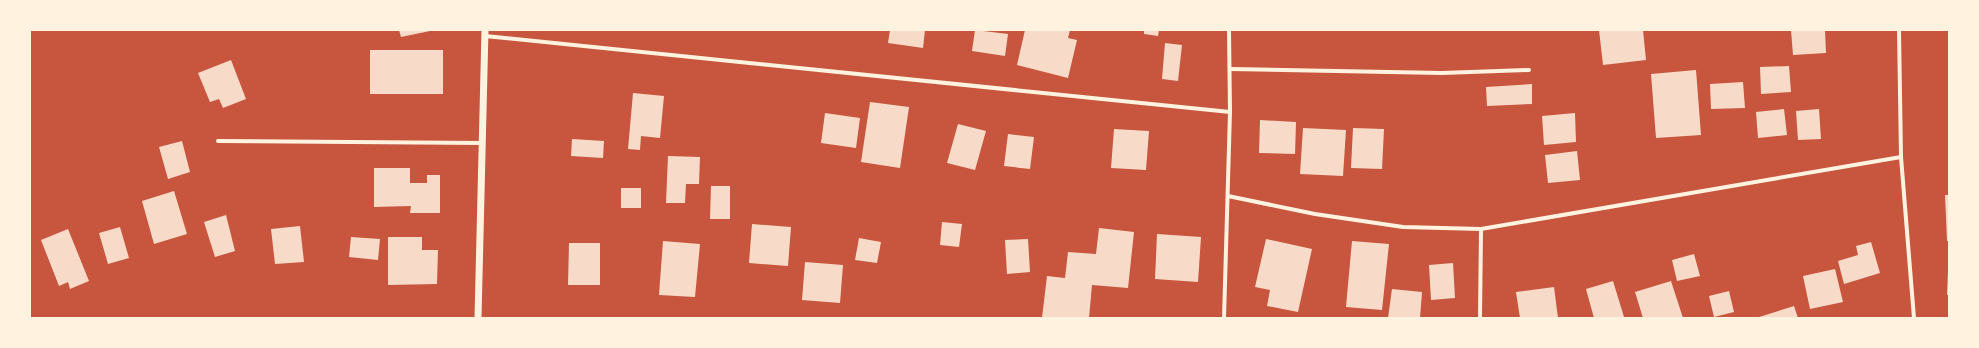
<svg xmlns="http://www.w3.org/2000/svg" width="1979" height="348" font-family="Mulish,sans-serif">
<rect width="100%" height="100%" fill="#c8553d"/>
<!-- building -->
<g fill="#f7dbc8">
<path d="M399 30H430V31L401 37Z"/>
<path d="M890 30H925L923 48 888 43Z"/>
<path d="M975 30 1008 34 1005 56 972 51Z"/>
<path d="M1025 30H1070L1068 38 1077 40 1068 78 1017 65Z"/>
<path d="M1144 30H1159L1158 36 1144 34Z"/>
<path d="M1599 30H1643L1646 60 1603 65Z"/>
<path d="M1791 30H1825L1826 53 1793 55Z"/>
<path d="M1165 43 1182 45 1178 81 1162 79Z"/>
<rect x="370" y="50" width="73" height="44"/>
<path d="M231 60 246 99 223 108 219 99 210 102 198 73Z"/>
<path d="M1789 66 1791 92 1761 94 1760 67Z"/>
<path d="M1696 70 1701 135 1656 138 1651 74Z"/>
<path d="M1743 82 1745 108 1711 109 1710 84Z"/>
<path d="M1532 84V104L1487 106 1486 87Z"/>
<path d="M633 93 664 96 660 138 641 136 640 150 628 149Z"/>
<path d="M870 102 909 107 900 168 861 162Z"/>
<path d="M1784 109 1787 135 1758 138 1756 112Z"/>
<path d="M1819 109 1821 139 1798 140 1796 111Z"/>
<path d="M825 113 860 118 856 148 821 143Z"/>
<path d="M1575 113 1576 142 1544 145 1542 116Z"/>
<path d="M1260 120 1296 122 1295 154 1259 153Z"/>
<path d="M958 124 986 131 975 170 947 163Z"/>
<path d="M1303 128 1346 130 1343 176 1300 174Z"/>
<path d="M1353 128 1384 129 1382 169 1351 168Z"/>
<path d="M1114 129 1149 131 1146 170 1111 168Z"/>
<path d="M1008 134 1034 137 1030 169 1004 166Z"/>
<path d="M572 139 604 141 603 158 571 156Z"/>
<path d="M182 141 190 172 168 179 159 147Z"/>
<path d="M1577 151 1580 180 1548 183 1545 155Z"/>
<path d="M668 156 700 157 699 184H686L685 203H666Z"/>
<path d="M374 168H410V183H427V175H440V213H410L411 206 374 207Z"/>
<path d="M711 186H730V219H710Z"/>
<rect x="621" y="188" width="20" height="20"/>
<path d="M174 191 187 234 154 244 142 201Z"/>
<path d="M1945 195H1949V241H1947Z"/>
<path d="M226 215 235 251 215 257 204 222Z"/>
<path d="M942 222 962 224 959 247 940 245Z"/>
<path d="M752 224 791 227 788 266 749 263Z"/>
<path d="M300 226 304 262 275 264 271 229Z"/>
<path d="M120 227 129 258 108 264 99 233Z"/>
<path d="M1099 228 1134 232 1128 288 1092 285 1089 318H1042L1047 276 1065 278 1068 252 1096 254Z"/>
<path d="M68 229 89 281 70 289 68 282 59 286 41 240Z"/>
<path d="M1157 234 1201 237 1198 282 1155 279Z"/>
<path d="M351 237 380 239 378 260 349 257Z"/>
<path d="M388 237H422V250H438L437 284 388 285Z"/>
<path d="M859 238 881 242 877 263 855 260Z"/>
<path d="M1028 239 1030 272 1007 274 1005 240Z"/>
<path d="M1266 239 1312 249 1298 312 1267 306 1270 290 1255 287Z"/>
<path d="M663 241 700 244 695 297 659 295Z"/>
<path d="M1352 241 1389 244 1382 310 1346 307Z"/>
<path d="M1871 242 1880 273 1844 284 1838 261 1858 255 1856 246Z"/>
<path d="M569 243H600V285H568Z"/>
<path d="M1694 254 1700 276 1677 281 1672 260Z"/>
<path d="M805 262 843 265 840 303 802 300Z"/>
<path d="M1453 263 1455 298 1431 300 1429 265Z"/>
<path d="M1835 269 1843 302 1810 309 1803 276Z"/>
<path d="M1948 271 1949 295H1947Z"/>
<path d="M1613 281 1624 317 1594 318 1586 289Z"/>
<path d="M1671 281 1683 318H1643L1635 292Z"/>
<path d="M1554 287 1558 318H1520L1516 292Z"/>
<path d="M1392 289 1422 292 1420 318H1388Z"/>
<path d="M1729 291 1734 312 1714 317 1709 296Z"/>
<path d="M1794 306 1798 318H1756Z"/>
</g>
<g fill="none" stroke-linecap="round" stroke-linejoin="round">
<!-- minor -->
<g stroke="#fff3e0" stroke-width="4">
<path d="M1899 30 1901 157 1914 318"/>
<path d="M485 36 1230 112"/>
<path d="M1230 69 1442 73 1529 70"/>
<path d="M218 141 482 143"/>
<path d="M1228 196 1315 214 1403 227 1481 229 1901 157"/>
<path d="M1224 318 1230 112 1229 30"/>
<path d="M1480 318 1481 229"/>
</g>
<!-- tertiary -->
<path stroke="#fff3e0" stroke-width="7" d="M478 318 485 30"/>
</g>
<!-- border -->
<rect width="1979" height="348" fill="none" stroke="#fff3e0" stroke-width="62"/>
</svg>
